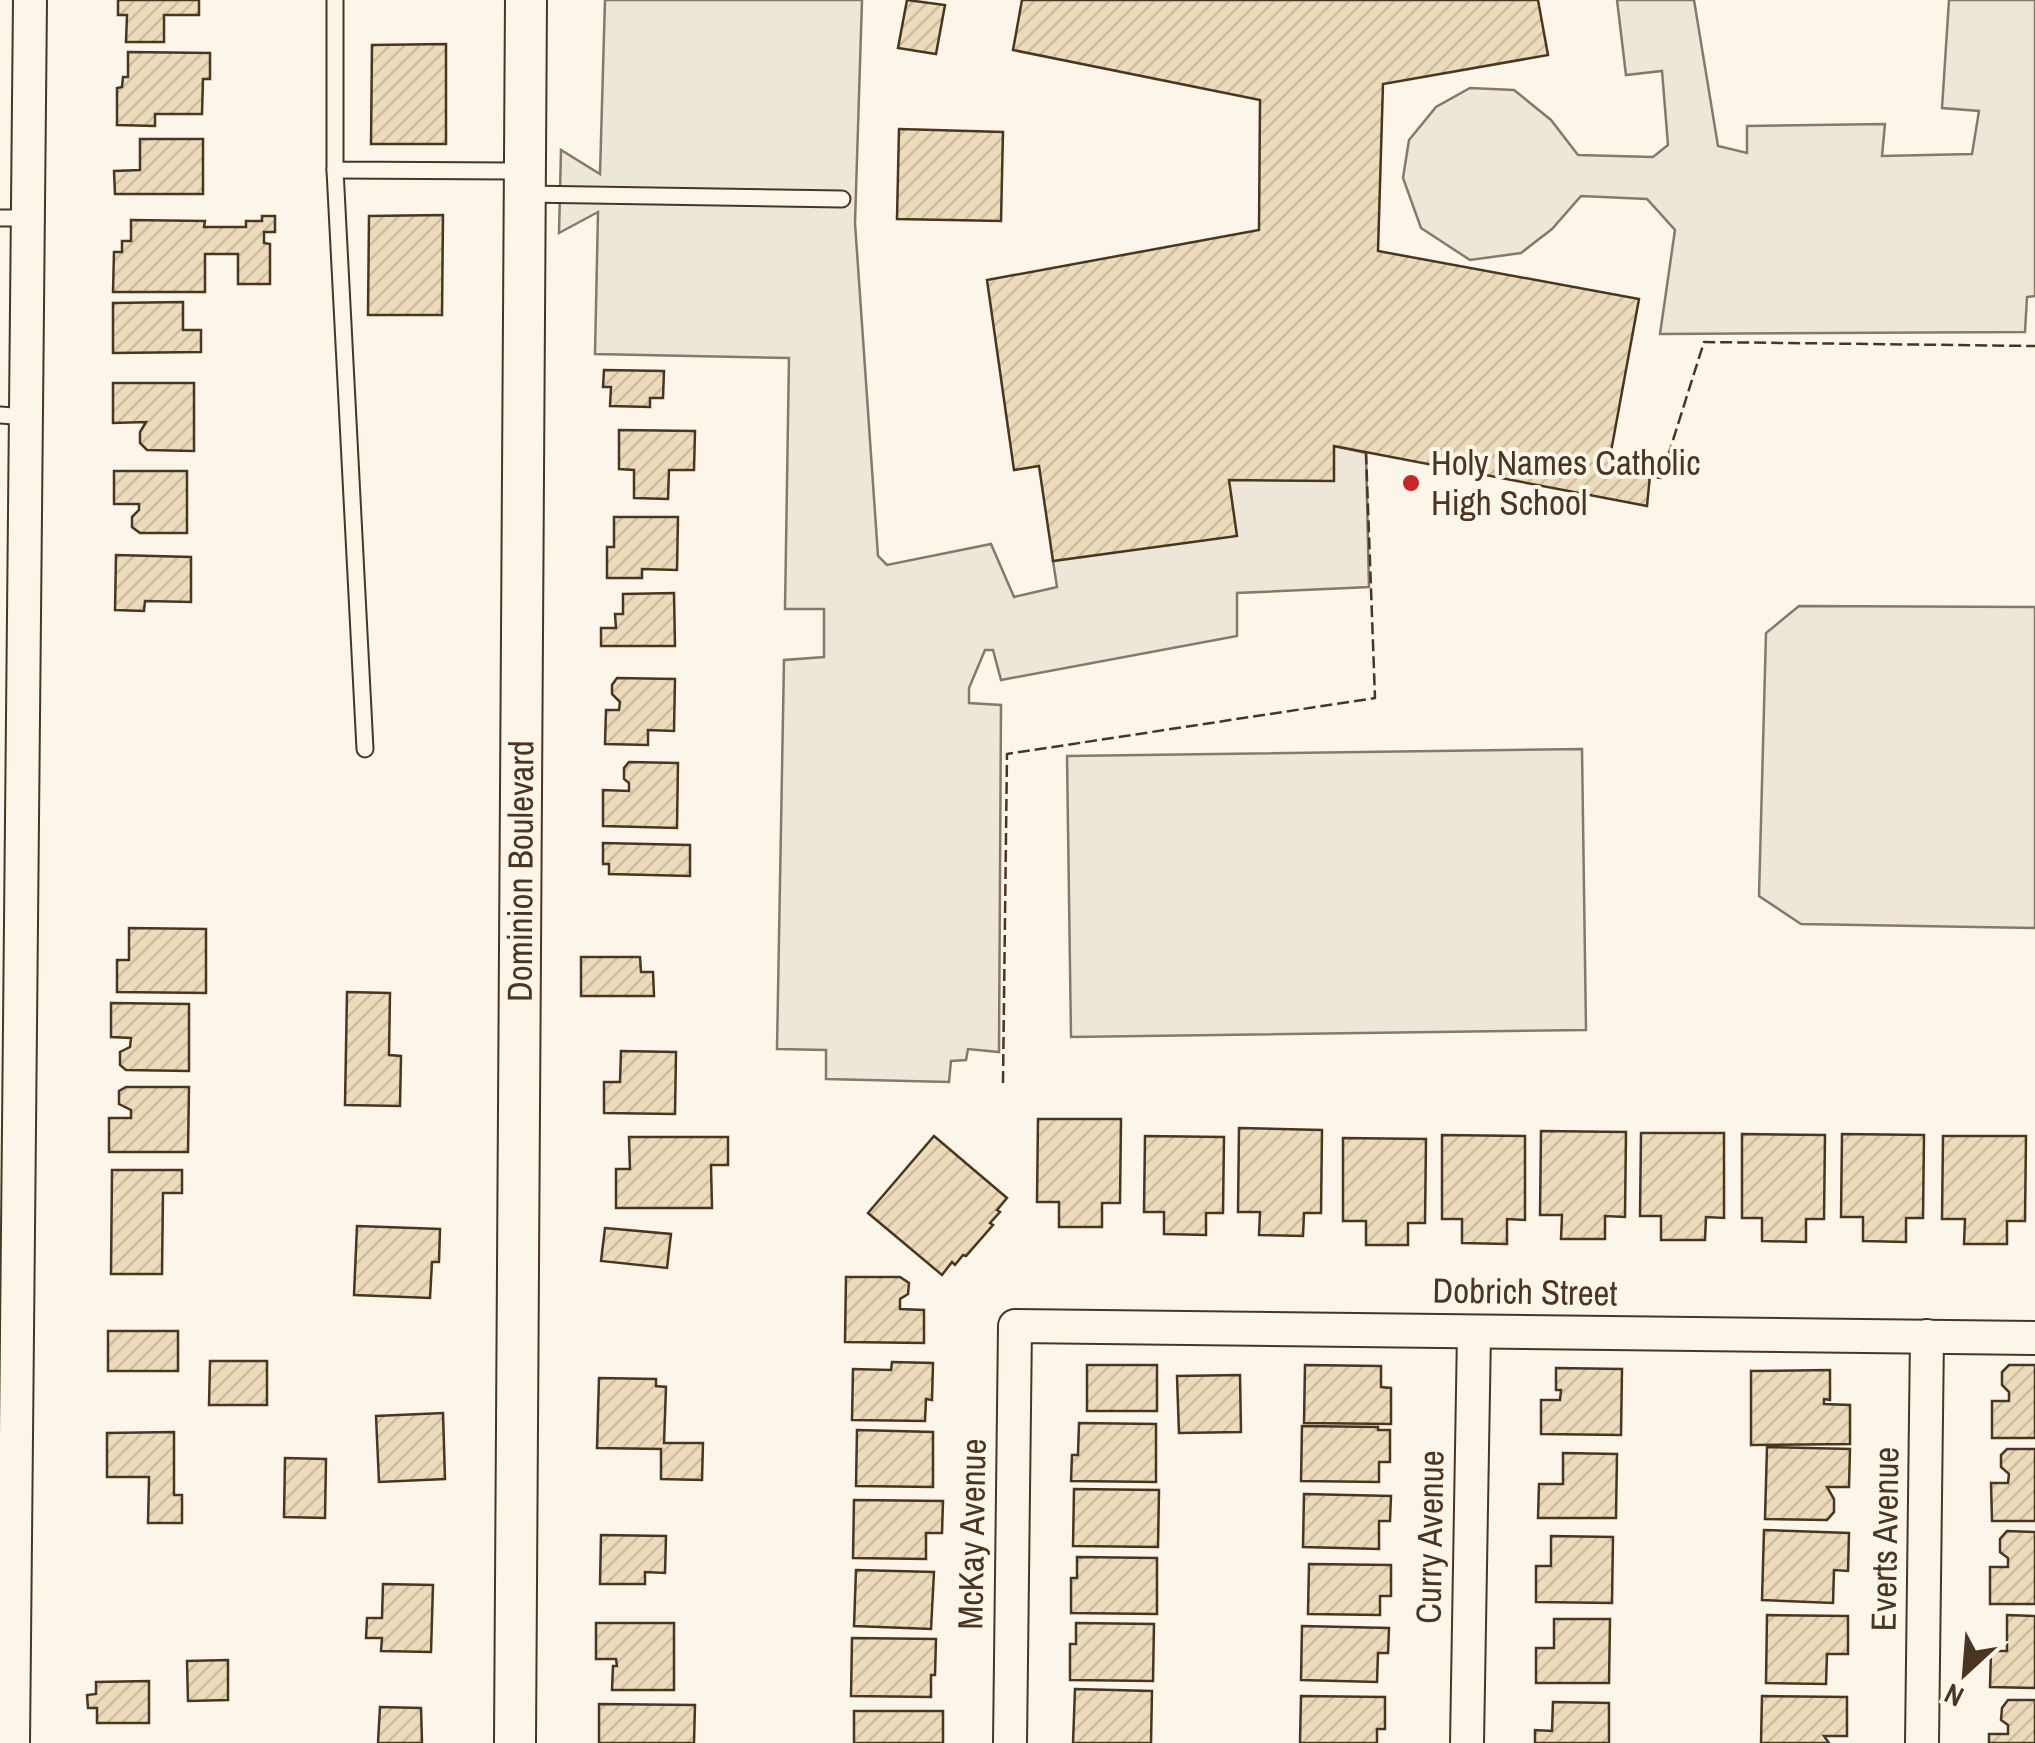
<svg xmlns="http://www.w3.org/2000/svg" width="2035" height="1743" font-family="'Archivo Narrow',sans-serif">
<defs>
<pattern id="building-hatch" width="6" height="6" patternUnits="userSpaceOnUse" patternTransform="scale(2.5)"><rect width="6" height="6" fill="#ecdcbc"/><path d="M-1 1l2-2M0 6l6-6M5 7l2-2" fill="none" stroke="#ccbda1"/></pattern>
</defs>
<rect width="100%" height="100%" fill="#fbf6e9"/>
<!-- green -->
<g fill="#ede6d9" stroke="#887966" stroke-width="2.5">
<path d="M1799 606 2035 607V928L1801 924 1759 896 1766 633Z"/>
<path d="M1582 749 1586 1030 1071 1037 1067 756Z"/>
</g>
<!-- parking -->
<g fill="#ede7d9" stroke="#887966" stroke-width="2.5">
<path d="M605 0H862L855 223 878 556 887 565 991 544 1014 597 1057 587 1053 561 1229 480 1334 446 1366 453 1369 587 1237 593V636L1001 680 993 650H985L969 688V703L1001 705 999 1052 968 1049 966 1060 951 1061 949 1082 826 1079V1050L777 1049 784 660 824 657V609H785L789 358 595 354 598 212 559 233 561 150 600 174Z"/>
<path d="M1617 0H1694L1718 146 1747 153V126L1885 124 1882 156 1972 154 1979 111 1942 108 1949 0H2035V296L2027 297 2025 332 1660 334 1675 230 1647 199 1581 196 1552 229 1521 253 1470 260 1421 228 1403 178 1409 140 1436 107 1470 88 1514 90 1551 120 1578 155 1653 157 1668 145 1662 71 1626 75Z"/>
</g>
<!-- building -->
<g fill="url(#building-hatch)" stroke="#4a3520" stroke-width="2.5">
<path d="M118 0H199V15H164V42H126L127 15H118Z"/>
<path d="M907 0 945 5 936 54 898 48Z"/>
<path d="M1022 0H1538L1548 55 1383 84 1378 251 1639 299 1610 457 1651 465 1647 506 1334 446V481L1229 480 1237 536 1053 561 1039 466 1014 470 987 280 1259 230 1260 100 1013 50Z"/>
<path d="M446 44V144H371L372 45Z"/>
<path d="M128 52 210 53V79H203L202 114H155V126L117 125V88L122 87 123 77H128Z"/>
<path d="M899 129 1003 132 1001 221 897 219Z"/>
<path d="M140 139H203V194H115L114 171 140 170Z"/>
<path d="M443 215 442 315H368L369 216Z"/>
<path d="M262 216H275V232H264V243L270 244V284H238V254H205V292H113L114 252H122V241H131V220L205 221 204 227H246V221H262Z"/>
<path d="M183 302V330H201V352L113 353V303Z"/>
<path d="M604 370 664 371 663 398H650V407L610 406 611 387H603Z"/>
<path d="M113 383H194V451L147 450 140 443V432L146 422 113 423Z"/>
<path d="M619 430 695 431 694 470H669L668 499 634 498V470L619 469Z"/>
<path d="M114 471H187V533H140L132 527V517L139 510V504H114Z"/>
<path d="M614 517H678L677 570 642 569V578H607V547H614Z"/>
<path d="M116 555 191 557V602L145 601 144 611 115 610Z"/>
<path d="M674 593 675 646H601V628H616L615 614H623V594Z"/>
<path d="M617 678 675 679 674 731 648 730V745L605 744 606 710H619L620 702 612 694V685Z"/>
<path d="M629 762 678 763 677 828 603 826V790L629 791V783L624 779V768Z"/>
<path d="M603 843 690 845V876L609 874V864H603Z"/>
<path d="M129 928 206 929V993L117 992V960H129Z"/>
<path d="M581 957H640L641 972H653L654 996H581Z"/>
<path d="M347 992 390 993 389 1055 401 1056 400 1106 345 1105Z"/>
<path d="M111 1003 189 1004V1071L126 1070 120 1065V1052L130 1047 131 1038 111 1037Z"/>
<path d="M621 1051 676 1052 675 1114 604 1113V1082H620Z"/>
<path d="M126 1087H189L188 1152H109V1118H131V1110L119 1104V1091Z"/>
<path d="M1038 1119H1121L1120 1203H1102V1227H1059V1202H1037Z"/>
<path d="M1239 1128 1322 1130 1321 1213H1304L1303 1236 1259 1235 1260 1212H1238Z"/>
<path d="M1541 1131 1626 1132 1625 1217 1605 1216V1239H1561L1562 1215H1540Z"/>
<path d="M1641 1133H1724V1218L1706 1217 1705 1240H1661V1216H1640Z"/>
<path d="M1742 1134 1825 1135 1824 1219H1806V1242L1762 1241V1218H1742Z"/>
<path d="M1842 1134 1924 1135 1923 1218H1906V1242L1863 1241V1217H1841Z"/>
<path d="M1442 1135 1525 1136V1220L1507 1219V1244L1462 1243V1219H1442Z"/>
<path d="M934 1136 1007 1198 997 1210 1000 1212 990 1223 993 1225 966 1256 963 1255 955 1265 952 1262 942 1275 868 1213Z"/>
<path d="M1145 1136 1224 1137 1223 1213H1206V1235L1164 1234V1212H1144Z"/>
<path d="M1943 1136H2026L2025 1221H2007V1244H1964L1965 1219H1942Z"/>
<path d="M629 1137H728V1165H711L712 1208H616V1169H630Z"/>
<path d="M1343 1138 1426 1139 1425 1223H1408V1245H1366V1221H1343Z"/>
<path d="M112 1170H182V1193H163L162 1274H111Z"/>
<path d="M357 1226 440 1229 439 1262H432L430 1298 354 1295Z"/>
<path d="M605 1228 671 1234 667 1268 601 1261Z"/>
<path d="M846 1277H900L909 1283 908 1294 900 1299V1309L924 1310V1343L845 1342Z"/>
<rect x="108" y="1331" width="70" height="40"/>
<path d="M210 1361H267V1405H209Z"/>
<path d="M892 1362 933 1363 932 1400 926 1399 925 1421 852 1420 853 1369 891 1370Z"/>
<rect x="1087" y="1365" width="70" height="46"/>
<path d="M1305 1365 1381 1366V1387L1391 1388V1424L1304 1423Z"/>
<path d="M2009 1365H2035V1438H1992V1401H2009V1392L2002 1385V1372Z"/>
<path d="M1556 1368 1622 1369 1621 1435 1541 1434V1400H1560L1561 1390H1556Z"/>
<path d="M1830 1370V1400L1824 1399V1404L1850 1405V1444L1751 1445V1371Z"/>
<path d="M1240 1375 1241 1432 1179 1433 1177 1376Z"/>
<path d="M599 1378 656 1379V1386L666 1387 664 1443H703L702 1480 661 1479V1449L597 1448Z"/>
<path d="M443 1413 445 1479 379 1482 376 1416Z"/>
<path d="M1079 1423 1156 1424V1482L1071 1481 1072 1455H1078Z"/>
<path d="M1302 1426 1378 1427V1430H1390V1462H1379V1482L1301 1481Z"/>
<path d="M857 1430 933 1432V1487L856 1486Z"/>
<path d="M174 1432V1495H182V1523H148L149 1477H107V1433Z"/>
<path d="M1767 1447 1850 1449 1849 1487H1827L1834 1499V1512L1827 1520 1765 1519Z"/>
<path d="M2007 1449H2035V1521H1992L1991 1483H2008L2009 1474 2001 1467V1455Z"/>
<path d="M1563 1453 1617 1454 1616 1518H1538L1539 1484H1563Z"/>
<path d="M285 1458 326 1459 325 1518 284 1517Z"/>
<path d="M1074 1489 1159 1490 1158 1547 1073 1546Z"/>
<path d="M1304 1494 1391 1496 1390 1521H1379V1549L1303 1547Z"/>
<path d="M854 1500 943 1501 942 1533H926V1559L853 1558Z"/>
<path d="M1764 1530 1849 1533 1848 1571 1834 1570 1833 1603 1762 1600Z"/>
<path d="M2007 1531 2035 1532V1604H1990V1567H2008V1558L2000 1552V1539Z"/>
<path d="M601 1535 666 1536 665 1573 645 1572V1584H600Z"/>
<path d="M1551 1536 1613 1537 1612 1603 1536 1602V1566H1551Z"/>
<path d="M1077 1557 1157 1558V1614L1071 1613V1578H1077Z"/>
<path d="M1309 1564 1391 1565V1596H1380V1615L1308 1614Z"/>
<path d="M856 1570 934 1572 931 1629 854 1626Z"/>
<path d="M383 1584 433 1585 431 1652 381 1651 382 1638H366L367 1618H382Z"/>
<path d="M1767 1615 1848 1616V1654H1827L1826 1684 1766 1683Z"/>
<path d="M2007 1615 2035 1616V1688L1990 1687 1991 1651H2007Z"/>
<path d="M1554 1619H1610L1609 1683H1536V1648H1554Z"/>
<path d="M596 1623H674V1690H612L613 1666H617L616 1659H596Z"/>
<path d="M1076 1623 1154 1624 1153 1681 1070 1680V1644H1076Z"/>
<path d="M1302 1626 1389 1628 1388 1653H1378L1377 1682 1301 1680Z"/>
<path d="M852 1638 936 1639 935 1675H931V1697L851 1696Z"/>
<path d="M228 1660V1700L188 1701 187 1661Z"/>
<path d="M149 1681V1723H97V1708H88L87 1695 96 1694V1682Z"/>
<path d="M1075 1689 1152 1691 1151 1743H1073Z"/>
<path d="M1301 1696 1385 1697V1729H1377V1743H1300Z"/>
<path d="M1762 1696 1847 1697V1736H1824L1829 1743H1761Z"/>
<path d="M2008 1700H2035V1743H1989V1734H2008V1725L2001 1720 2002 1708Z"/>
<path d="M1553 1702 1609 1703V1743H1535V1730L1552 1731Z"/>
<path d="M599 1704 695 1705 694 1743H599Z"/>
<path d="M380 1707 421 1708 422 1743H378Z"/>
<rect x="854" y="1711" width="89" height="32"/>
</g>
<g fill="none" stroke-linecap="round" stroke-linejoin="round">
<defs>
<g id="service">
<path d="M335 0V170L521 171"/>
<path d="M335 170 365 749"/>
<path d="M526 194 842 199"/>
<path d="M0 218H29"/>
<path d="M0 415 26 417"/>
</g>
<g id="minor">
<path d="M13 1743 30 0"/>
<path d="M1010 1743 1015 1326 2035 1338"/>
<path d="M1467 1743 1474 1332"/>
<path d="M1922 1743 1927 1336"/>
</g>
<g id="tertiary">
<path id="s1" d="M515 1743 526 0"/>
</g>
</defs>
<!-- service casing -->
<use href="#service" stroke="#4a3520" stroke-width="19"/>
<!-- minor casing -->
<use href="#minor" stroke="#4a3520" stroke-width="36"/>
<!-- tertiary casing -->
<use href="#tertiary" stroke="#4a3520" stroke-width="44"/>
<!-- service -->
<use href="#service" stroke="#fbf6e9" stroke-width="15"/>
<!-- minor -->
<use href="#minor" stroke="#fbf6e9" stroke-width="32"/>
<!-- tertiary -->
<use href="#tertiary" stroke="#fbf6e9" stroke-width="40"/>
<!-- fence -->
<g stroke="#4a3520" stroke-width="2.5" stroke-dasharray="12 5" stroke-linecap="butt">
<path d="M1650 476 1661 478 1704 342 2035 346"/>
<path d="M1003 1083 1007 754 1375 698 1366 453"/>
</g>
</g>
<!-- markers -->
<circle fill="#c62828" stroke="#fbf6e9" stroke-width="4" cx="1411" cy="483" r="10"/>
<g text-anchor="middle" stroke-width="8" stroke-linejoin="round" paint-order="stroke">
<!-- poi labels -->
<g font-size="35" fill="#4a3520" stroke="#fbf6e9" text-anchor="start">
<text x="1431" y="475">Holy Names Catholic<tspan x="1431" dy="40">High School</tspan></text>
</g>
<!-- street labels -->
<g font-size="35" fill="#4a3520" stroke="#fbf6e9">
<text dy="12" stroke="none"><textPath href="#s1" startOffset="872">Dominion Boulevard</textPath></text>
<text transform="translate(1525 1292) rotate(1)" y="12">Dobrich Street</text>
<text transform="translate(972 1534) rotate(-89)" y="12">McKay Avenue</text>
<text transform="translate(1430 1537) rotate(-89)" y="12">Curry Avenue</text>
<text transform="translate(1885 1539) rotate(-89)" y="12">Everts Avenue</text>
</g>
</g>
<!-- north arrow -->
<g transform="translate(1965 1673) rotate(206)" stroke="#fbf6e9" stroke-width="8" paint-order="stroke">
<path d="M0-8L18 38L0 25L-18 38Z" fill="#4a3520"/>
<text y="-15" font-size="28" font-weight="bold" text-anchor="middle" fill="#4a3520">N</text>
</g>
</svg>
